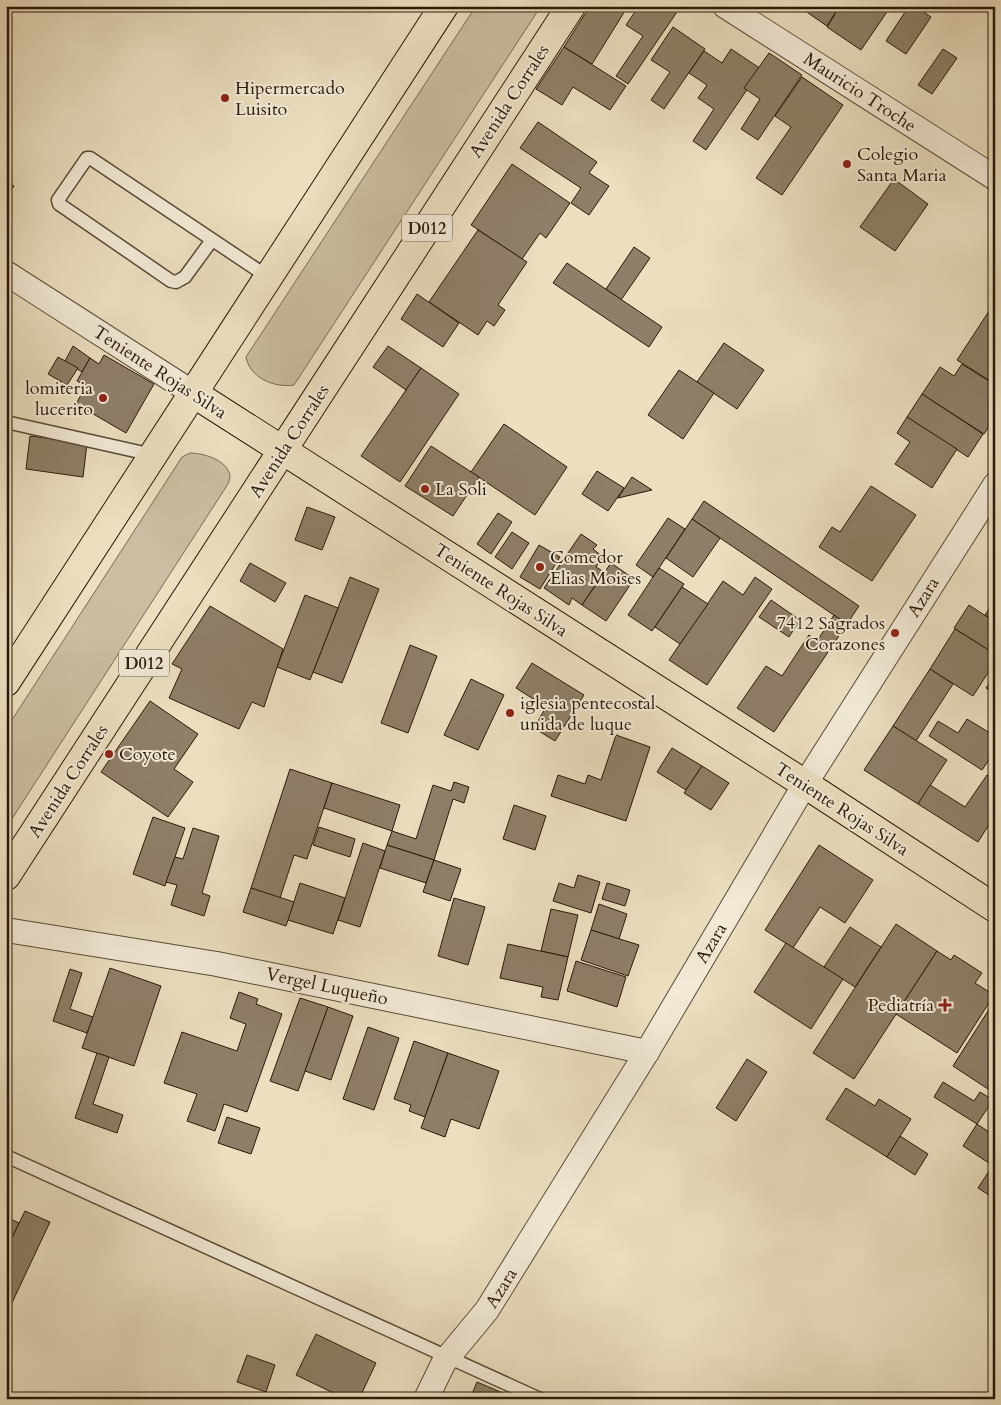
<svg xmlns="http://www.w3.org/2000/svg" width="1001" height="1405" font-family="Cardo,serif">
<rect width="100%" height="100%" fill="#ebdfc0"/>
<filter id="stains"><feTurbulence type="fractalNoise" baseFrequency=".004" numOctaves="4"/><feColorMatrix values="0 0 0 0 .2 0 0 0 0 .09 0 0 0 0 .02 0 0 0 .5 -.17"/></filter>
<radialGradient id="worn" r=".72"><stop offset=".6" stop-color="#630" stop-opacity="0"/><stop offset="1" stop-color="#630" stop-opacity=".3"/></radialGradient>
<!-- green -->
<g fill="#cabda1" stroke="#7a6a54">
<path d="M476 6H541L294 385C274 388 250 378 246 357Z"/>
<path d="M190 453C203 453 228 460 230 476 230 479 229 481 228 484L6 828V729L182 457Z"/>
</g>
<!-- building -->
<g fill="#8e7f68" stroke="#2a1808">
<path d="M590 6H628L592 64 564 47Z"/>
<path d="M639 6H681L628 84 616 76 643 36 626 25Z"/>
<path d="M798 6H833L837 10 827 26Z"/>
<path d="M840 6H891L861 50 827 27Z"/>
<path d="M909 6H914L931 17 906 54 886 41Z"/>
<path d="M673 27 705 49 664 109 651 100 670 72 651 60Z"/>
<path d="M564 47 626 86 610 110 573 87 562 105 536 89Z"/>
<path d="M731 49 761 69 706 150 693 141 714 109 698 98 707 85 689 73 704 51 722 63Z"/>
<path d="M943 49 957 58 932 94 918 85Z"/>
<path d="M769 53 802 75 758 140 741 129 760 99 744 88Z"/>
<path d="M802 77 843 105 782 195 756 178 791 127 775 116Z"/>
<path d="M538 122 597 162 589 173 609 186 589 215 571 203 581 188 520 148Z"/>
<path d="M512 164 570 203 546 238 540 233 522 259 471 225Z"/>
<path d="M894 179 928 204 895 251 860 227Z"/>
<path d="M6 181 14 186 6 198Z"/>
<path d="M478 230 527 262 498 305 505 310 494 326 487 321 478 335 429 302Z"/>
<path d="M634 247 650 258 621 300 606 289Z"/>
<path d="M567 263 662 327 649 347 553 283Z"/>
<path d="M417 294 459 323 443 347 401 319Z"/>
<path d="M995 302V384L957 360Z"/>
<path d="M724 343 764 370 737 409 697 382Z"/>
<path d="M73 346 90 358 82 372 65 361Z"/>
<path d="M388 346 421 368 406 390 373 367Z"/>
<path d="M104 355 154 384 126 433 76 404 86 386 77 381 90 358 99 364Z"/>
<path d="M58 357 78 368 67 385 48 374Z"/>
<path d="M962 364 995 385V417L984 434 922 394 940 367 954 376Z"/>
<path d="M421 368 459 394 400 482 361 456Z"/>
<path d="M679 370 714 393 683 439 648 415Z"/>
<path d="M922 394 983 434 968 457 907 417Z"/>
<path d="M907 417 957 449 932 488 895 464 910 442 897 433Z"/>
<path d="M504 424 567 467 535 515 471 472Z"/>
<path d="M30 436 87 443 83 477 26 469Z"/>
<path d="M431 446 479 477 453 516 405 486Z"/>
<path d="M597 471 624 488 608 511 582 494Z"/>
<path d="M632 477 652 490 618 498Z"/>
<path d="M871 486 916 515 872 581 819 547 832 527 840 532Z"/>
<path d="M704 501 859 606 847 624 692 519Z"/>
<path d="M307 507 335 517 322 550 295 540Z"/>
<path d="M498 513 512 522 491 554 477 544Z"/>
<path d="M668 518 685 529 653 577 636 565Z"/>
<path d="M692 519 720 538 693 577 666 558Z"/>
<path d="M512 532 529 543 512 569 495 557Z"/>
<path d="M581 534 597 545 593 549 603 557 596 567 604 572 582 605 572 598 569 605 544 588Z"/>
<path d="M539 545 560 557 540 589 520 577Z"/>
<path d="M250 563 286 583 275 602 240 581Z"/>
<path d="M611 563 634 579 606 621 582 605Z"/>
<path d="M659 568 684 584 652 631 628 615Z"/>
<path d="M350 577 379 589 342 683 313 672Z"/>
<path d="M755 577 772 589 707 685 669 660 723 581 743 595Z"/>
<path d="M682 587 708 604 680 644 655 627Z"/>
<path d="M305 595 338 608 310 680 277 667Z"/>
<path d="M771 600 800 620 789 637 759 617Z"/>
<path d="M995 600V621L985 615Z"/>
<path d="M969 605 995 622V654L954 628Z"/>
<path d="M210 606 283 649 264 707 252 702 239 729 169 698 182 669 172 664Z"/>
<path d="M834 615 847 624 774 732 737 708 766 666 782 676 809 635 817 641Z"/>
<path d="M955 629 995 654V662L973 696 930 669Z"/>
<path d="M410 645 437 656 408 733 381 723Z"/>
<path d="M532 663 584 695 555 741 534 728 546 707 516 688Z"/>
<path d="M930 669 953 684 916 741 893 726Z"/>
<path d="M995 675V694L986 688Z"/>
<path d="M471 679 504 695 478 750 444 735Z"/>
<path d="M150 701 198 734 174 769 193 782 168 817 101 772Z"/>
<path d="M967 719 995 736V751L982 770 929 736 938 721 958 733Z"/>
<path d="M893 726 947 760 918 804 864 770Z"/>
<path d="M616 735 650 747 626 821 551 796 558 775 585 784 588 775 601 780Z"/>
<path d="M672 748 702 766 686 790 657 772Z"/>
<path d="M702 766 729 783 711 810 684 793Z"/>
<path d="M290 769 332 783 307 859 294 855 280 898 251 888Z"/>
<path d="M987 775 995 780V815L978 842 918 804 930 785 965 807Z"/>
<path d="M454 782 469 787 464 803 453 799 434 860 387 845 392 831 416 839 433 785 451 791Z"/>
<path d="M332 783 400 805 392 831 324 808Z"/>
<path d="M514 805 546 816 535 850 503 839Z"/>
<path d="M153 817 185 828 165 886 133 874Z"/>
<path d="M319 827 355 839 350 857 313 845Z"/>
<path d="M193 828 219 836 202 893 210 896 204 916 171 905 177 885 166 882 175 857 183 859Z"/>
<path d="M363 843 385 851 360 927 338 920Z"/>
<path d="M387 845 434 860 426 883 380 868Z"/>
<path d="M819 845 873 880 845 923 820 907 793 948 765 930Z"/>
<path d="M434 860 461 869 450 901 423 892Z"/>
<path d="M578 875 600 882 591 913 553 901 559 883 574 888Z"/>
<path d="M300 883 345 898 333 934 288 920Z"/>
<path d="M607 883 630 890 625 906 602 899Z"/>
<path d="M251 888 294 902 286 926 243 912Z"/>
<path d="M454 898 485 907 468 965 438 956Z"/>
<path d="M599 904 627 914 619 939 591 930Z"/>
<path d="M551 909 578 915 568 957 541 951Z"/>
<path d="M896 924 937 951 854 1079 813 1053Z"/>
<path d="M850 927 881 947 855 987 824 967Z"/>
<path d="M591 930 639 945 628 976 581 960Z"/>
<path d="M786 943 843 979 811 1029 754 992Z"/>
<path d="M508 944 568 957 558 1000 541 997 543 987 500 978Z"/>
<path d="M937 951 951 960 954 955 982 973 975 983 994 995 957 1053 896 1014Z"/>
<path d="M576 961 626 977 617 1007 567 991Z"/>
<path d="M110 968 161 986 134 1066 82 1048Z"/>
<path d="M70 969 82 973 70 1009 93 1017 87 1033 53 1021Z"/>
<path d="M239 992 258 999 256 1004 282 1014 247 1112 224 1104 215 1131 187 1121 197 1094 164 1083 182 1032 237 1051 246 1024 230 1018Z"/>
<path d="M300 998 328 1007 298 1091 270 1081Z"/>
<path d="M995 1000V1079L988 1089 953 1066Z"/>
<path d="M328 1007 353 1016 331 1080 305 1071Z"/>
<path d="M368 1027 399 1038 374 1110 343 1099Z"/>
<path d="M414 1041 448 1053 425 1117 409 1111 411 1105 394 1099Z"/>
<path d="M97 1053 109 1057 93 1104 123 1115 117 1133 75 1118Z"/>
<path d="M448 1053 499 1071 479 1129 451 1119 445 1137 421 1128Z"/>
<path d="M747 1059 767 1072 736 1121 716 1108Z"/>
<path d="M943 1082 974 1101 980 1092 993 1100 977 1124 934 1097Z"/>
<path d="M846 1088 875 1106 879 1099 911 1119 887 1157 826 1119Z"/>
<path d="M227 1117 260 1128 251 1154 218 1143Z"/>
<path d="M977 1124 995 1136V1167L963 1146Z"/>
<path d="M900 1136 928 1154 915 1175 887 1157Z"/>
<path d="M993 1165 995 1167V1199L978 1188Z"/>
<path d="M25 1211 50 1222 10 1307 6 1305V1250Z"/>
<path d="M6 1217 19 1223 6 1250Z"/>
<path d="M316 1334 376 1363 359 1399H346L296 1375Z"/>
<path d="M247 1355 275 1365 266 1392 237 1382Z"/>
<path d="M477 1382 517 1399H470Z"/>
</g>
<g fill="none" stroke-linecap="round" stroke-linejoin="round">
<defs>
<g id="service">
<path d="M212 240 185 277 176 282 171 281 59 204 58 200 87 158H90L268 277"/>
<path d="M6 422 153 455"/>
<path d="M6 1156 540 1399"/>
</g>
<g id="minor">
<path d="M725 6 995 178"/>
<path d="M6 273 193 393"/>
<path d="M6 930 217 964 647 1052"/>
<path d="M426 1399 444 1362 487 1310 647 1052 805 784 995 485"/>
</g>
<g id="primary">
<path d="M193 393 805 784 995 908"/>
<path d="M6 682 444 6"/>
<path d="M6 876 571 6"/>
</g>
</defs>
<!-- service casing -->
<use href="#service" stroke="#5a4a36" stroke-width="15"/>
<!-- minor casing -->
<use href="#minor" stroke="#5a4a36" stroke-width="26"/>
<!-- primary casing -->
<use href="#primary" stroke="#2a1808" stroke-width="30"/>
<!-- service -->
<use href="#service" stroke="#f2ead6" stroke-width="12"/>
<!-- minor -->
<use href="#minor" stroke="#f2ead6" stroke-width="24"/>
<!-- primary -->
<use href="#primary" stroke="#ebdfc0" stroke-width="28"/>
</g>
<!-- markers -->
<g fill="#8f2418" stroke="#f2ead6" stroke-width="2">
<circle cx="225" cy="98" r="5"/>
<circle cx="847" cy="164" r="5"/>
<circle cx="103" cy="398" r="5"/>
<circle cx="425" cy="489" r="5"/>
<circle cx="540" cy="567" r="5"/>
<circle cx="895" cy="633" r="5"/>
<circle cx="510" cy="713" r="5"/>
<circle cx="109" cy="754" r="5"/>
<path d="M942.5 997.5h5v5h5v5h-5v5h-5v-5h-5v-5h5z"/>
</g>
<g text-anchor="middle" stroke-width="4" stroke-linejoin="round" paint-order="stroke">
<!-- shield labels -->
<g fill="#f2ead6" stroke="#665746" stroke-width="1">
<rect x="402" y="214.5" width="50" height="27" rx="4"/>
<rect x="119" y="649.5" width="50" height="27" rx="4"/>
</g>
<g font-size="16" font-weight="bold" fill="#2a1808">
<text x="427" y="234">D012</text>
<text x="144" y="669">D012</text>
</g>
<!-- poi labels -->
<g font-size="18" fill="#2a1808" stroke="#f2ead6" text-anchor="start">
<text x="235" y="94">Hipermercado<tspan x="235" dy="21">Luisito</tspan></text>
<text x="857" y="160">Colegio<tspan x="857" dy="21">Santa Maria</tspan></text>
<text x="93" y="394" text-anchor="end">lomiteria<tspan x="93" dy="21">lucerito</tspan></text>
<text x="435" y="495">La Soli</text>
<text x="550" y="563">Comedor<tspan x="550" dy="21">Elias Moises</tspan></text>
<text x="885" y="629" text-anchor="end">7412 Sagrados<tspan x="885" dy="21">Corazones</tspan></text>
<text x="520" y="709">iglesia pentecostal<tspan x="520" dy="21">unida de luque</tspan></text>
<text x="119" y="760">Coyote</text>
<text x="934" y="1011" text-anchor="end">Pediatría</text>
</g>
<!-- street labels -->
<g font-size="18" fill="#2a1808" stroke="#f2ead6">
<text transform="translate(860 92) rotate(33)" y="6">Mauricio Troche</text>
<text transform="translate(509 101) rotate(-57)" y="6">Avenida Corrales</text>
<text transform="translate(160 372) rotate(33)" y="6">Teniente Rojas Silva</text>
<text transform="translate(289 441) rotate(-57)" y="6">Avenida Corrales</text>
<text transform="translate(501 590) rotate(33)" y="6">Teniente Rojas Silva</text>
<text transform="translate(923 597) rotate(-58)" y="6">Azara</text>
<text transform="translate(68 781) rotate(-57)" y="6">Avenida Corrales</text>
<text transform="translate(842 809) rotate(33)" y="6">Teniente Rojas Silva</text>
<text transform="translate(711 943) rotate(-59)" y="6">Azara</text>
<text transform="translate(327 986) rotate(12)" y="6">Vergel Luqueño</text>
<text transform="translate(501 1288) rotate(-58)" y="6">Azara</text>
</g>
</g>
<!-- margin -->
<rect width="1001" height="1405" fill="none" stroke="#ebdfc0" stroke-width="25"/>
<rect x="8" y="8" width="986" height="1390" fill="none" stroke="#2a1808" stroke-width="2.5"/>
<rect x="12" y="12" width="976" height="1380" fill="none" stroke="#2a1808"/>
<rect width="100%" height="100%" filter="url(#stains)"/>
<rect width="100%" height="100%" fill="url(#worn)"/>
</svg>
